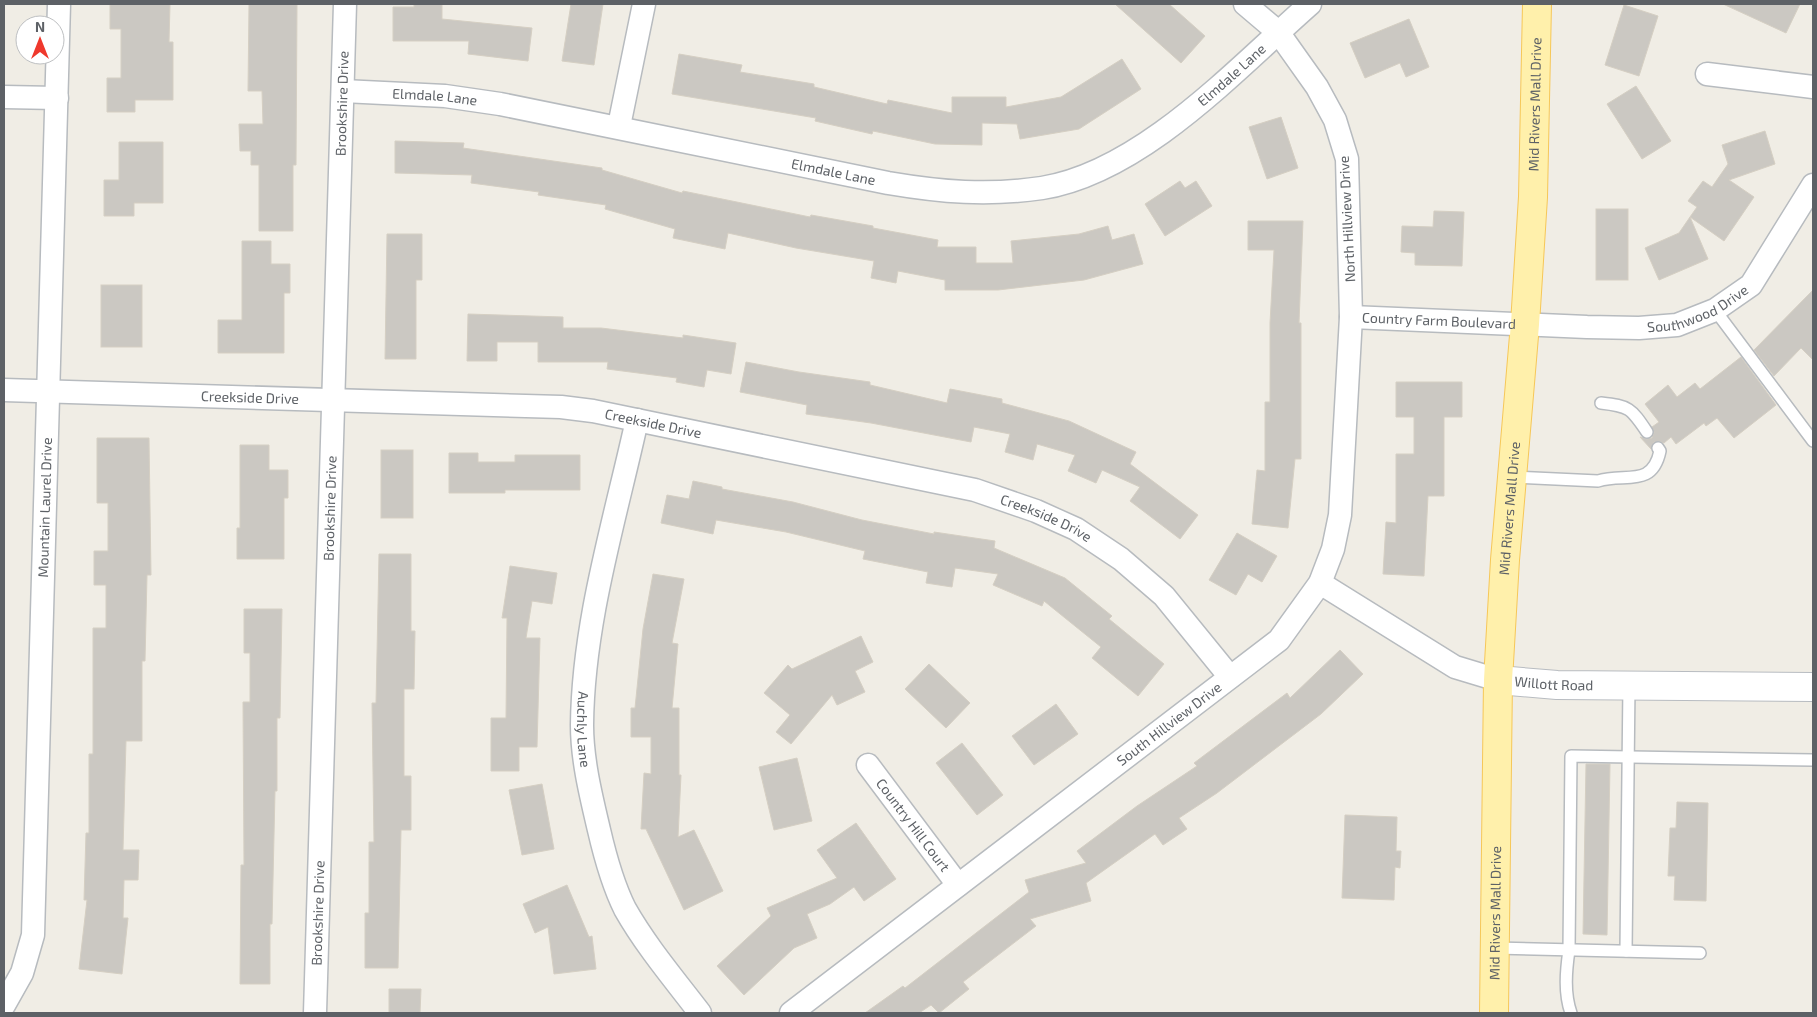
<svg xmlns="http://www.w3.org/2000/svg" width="1817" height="1017" font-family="'Exo 2',sans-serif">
<rect width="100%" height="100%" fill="#f0ede5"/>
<!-- building -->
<g fill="#cbc8c2" stroke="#d5cfc3">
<path d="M110 4H170L169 42H173V100H135V112H107V78H121V29H110Z"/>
<path d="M249 4H297L296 165H293V231H259V165H251V151H240L239 124H263L262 91H248Z"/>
<path d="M414 4H442V19L532 28 528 61 468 54 469 41H393V7H414Z"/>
<path d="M571 4H603L594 65 562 61Z"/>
<path d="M1115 4H1169L1205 36 1181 63Z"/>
<path d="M1723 4H1800L1786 33Z"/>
<path d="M1624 5 1658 16 1639 76 1605 65Z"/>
<path d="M1409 19 1429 67 1406 77 1400 63 1365 78 1350 43Z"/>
<path d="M679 54 742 65 740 72 814 84V87L887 104 888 100 952 113V97H1006V107L1061 97 1122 59 1141 89 1079 129 1020 139 1017 124 982 123V145L935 144 873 131 872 134 815 121 816 118 672 94Z"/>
<path d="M1636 86 1671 141 1642 159 1607 104Z"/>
<path d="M1281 117 1298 168 1267 179 1249 127Z"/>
<path d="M1765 131 1775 164 1729 180 1754 197 1724 241 1690 217 1697 207 1688 201 1703 181 1712 187 1728 164 1722 145Z"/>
<path d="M395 141 464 143 463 148 602 168V170L682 193 683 191 810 217 811 215 873 226V228L938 240 937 247H976V263H1013L1011 241 1079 234 1108 226 1112 240 1134 234 1143 264 1084 280 998 290H945V280L898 271 896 283 871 278 874 261 796 248 728 233 725 249 673 238 675 229 605 209 606 205 538 195 539 192 471 183 472 175 395 173Z"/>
<path d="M119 142H163V203H134V216H104V180H119Z"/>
<path d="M1180 181 1185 188 1196 181 1212 206 1165 236 1145 204Z"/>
<rect x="1596" y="209" width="32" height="71"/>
<path d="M1434 211 1464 212 1462 266 1415 265V253L1401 252 1402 226 1433 227Z"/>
<path d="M1690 217 1708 259 1659 280 1645 248 1679 233Z"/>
<path d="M1248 221H1303L1299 323H1301V459H1295L1288 528 1252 524 1257 470 1265 471V402H1270V323L1274 250H1248Z"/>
<path d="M387 234H422V280H416V359H385Z"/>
<path d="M242 241H271V264H290V293H284V353H218V320H242Z"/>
<rect x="101" y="285" width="41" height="62"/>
<path d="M1813 290V360L1801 348 1774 376 1754 350Z"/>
<path d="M468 314 563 317V328H601L683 338V335L736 343 731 374 707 370 704 387 676 382 677 378 607 369 608 362H538V342H497V361H467Z"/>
<path d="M1741 357 1776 405 1734 438 1717 418 1706 426 1704 423 1676 444 1671 437 1664 443 1654 442 1651 449 1640 437 1647 439 1652 438 1654 432 1652 427 1659 422 1645 404 1668 385 1677 397 1695 383 1700 389Z"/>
<path d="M746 362 799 372 870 382V385L947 403 950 389 1002 399V403L1069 421 1136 452 1130 464 1198 515 1180 539 1130 501 1140 487 1102 470 1096 483 1068 471 1075 455 1037 444 1033 460 1005 452 1010 434 974 427 971 442 871 423 806 414 807 405 740 392Z"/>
<path d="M1396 382H1462V417H1444V496H1428L1424 576 1383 574 1386 522 1396 523V454H1414V417H1396Z"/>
<path d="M97 438H149L151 575H147L145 661H142V741H126L123 850H139L138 880H124L123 918H128L122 974 79 969 87 900H84L86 833H89V754H93V628H106V585H94V551H108V503H97Z"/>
<path d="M240 445H269V470H288V498H284V559H237V528H240Z"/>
<rect x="381" y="450" width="32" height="68"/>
<path d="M449 453H478V462H515V455H580V490H505V493H449Z"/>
<path d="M693 481 722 487V489L793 502 862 520 934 534V532L995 541 994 548 1065 578 1112 616 1109 619 1164 664 1138 696 1092 658 1101 647 1044 601 1042 606 993 585 998 574 955 568 952 587 926 583 928 572 863 559 865 551 786 532 716 520 713 534 661 523 667 495 689 499Z"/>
<path d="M1237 533 1277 556 1262 582 1248 574 1236 595 1209 580Z"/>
<path d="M379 554H411V631H415L414 689H404V776H411V830H401L398 968H365V913H369V842H374L372 703H376Z"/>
<path d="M510 566 557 573 552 604 532 601 526 638H540L537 747H519V771H491V718H506L507 618H502Z"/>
<path d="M653 574 684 579 672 643 678 644 672 708H679V775H681L678 837 694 830 723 891 684 910 646 829H641L644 773 651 774V737H631V708H635L643 629Z"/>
<path d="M244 609H282L280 718H277V791H275L272 924H270V984H240L241 865H244L243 702H250V653H244Z"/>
<path d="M861 636 873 662 855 671 865 692 837 705 832 695 791 744 776 732 790 715 764 693 788 665 792 669Z"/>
<path d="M1340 650 1363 674 1321 714 1217 793 1179 818 1187 829 1163 845 1155 834 1086 883 1091 901 1030 919 1036 926 963 982 969 989 939 1013 931 1005 919 1013H865L903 986 905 988 1029 892 1025 880 1086 863 1077 851 1137 806 1197 766 1194 763 1287 693 1290 698Z"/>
<path d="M929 664 970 703 946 728 905 689Z"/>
<path d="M1056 704 1078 734 1034 765 1012 736Z"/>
<path d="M962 743 1003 795 977 815 936 763Z"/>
<path d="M797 758 812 821 774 830 759 767Z"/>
<path d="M1586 764H1610L1607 935 1583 934Z"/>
<path d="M542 784 554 849 522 855 509 790Z"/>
<path d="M1677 802 1708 803 1706 901 1674 900 1675 876H1668L1670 828H1676Z"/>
<path d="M1345 815 1397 817 1396 851H1401L1400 868 1395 867 1394 900 1342 898Z"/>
<path d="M856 823 896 879 864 901 854 887 830 904 807 914 817 938 794 948 744 995 717 966 771 916 767 908 837 878 817 850Z"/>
<path d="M567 885 589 937 592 936 596 969 554 974 548 927 535 933 523 904Z"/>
<path d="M389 989H421L420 1013H389Z"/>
</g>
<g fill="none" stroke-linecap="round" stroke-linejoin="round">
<defs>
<g id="lane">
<path d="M1715 310 1813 441"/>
<path d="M1601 403C1629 406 1631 408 1647 432"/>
<path d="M1512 477 1598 481C1624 472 1652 489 1660 451L1658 448"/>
<path d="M1495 948 1700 953"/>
<path d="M1626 951 1629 685"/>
<path d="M1571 1013C1564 993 1566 971 1569 950L1571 756 1813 760"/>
</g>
<g id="street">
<path d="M1707 74 1813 87"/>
<path id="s1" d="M343 91 445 96 500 104 888 183C941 192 988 196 1042 188 1142 172 1236 69 1310 4"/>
<path d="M4 97 57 98"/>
<path d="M619 126 644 4"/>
<path id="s2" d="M1351 317 1587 327 1639 328 1677 325 1715 310 1751 285 1813 185"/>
<path id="s3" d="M4 390 561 407 593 411 975 490 1036 511 1076 529 1121 559 1164 596 1230 677"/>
<path id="s4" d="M637 420C615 520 583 622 582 725 582 760 591 796 599 830 605 856 613 885 625 909 646 946 674 979 700 1013"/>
<path d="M1320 583 1455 667 1498 680"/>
<path id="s5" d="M868 765 958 885"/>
<path id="s6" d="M4 1005 22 973 33 935 59 4"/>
<path id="s7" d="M315 1013 345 4"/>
<path id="s8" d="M791 1013 1279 640 1320 583 1333 549 1340 515 1351 317 1347 159 1335 120 1317 87 1278 32 1245 4"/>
</g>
<g id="secondary">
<path id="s9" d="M1498 680 1557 685 1813 687"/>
</g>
<g id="primary">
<path id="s10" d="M1494 1013 1498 680 1505 560 1525 324 1533 197 1537 4"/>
</g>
</defs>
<!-- lane casing -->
<use href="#lane" stroke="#b7bbbf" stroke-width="14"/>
<!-- street casing -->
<use href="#street" stroke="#b7bbbf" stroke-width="25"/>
<!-- secondary casing -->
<use href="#secondary" stroke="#b8bcc1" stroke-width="30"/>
<!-- primary casing -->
<use href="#primary" stroke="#f6c758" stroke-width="30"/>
<!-- lane -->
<use href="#lane" stroke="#fff" stroke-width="11"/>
<!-- street -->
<use href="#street" stroke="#fff" stroke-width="22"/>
<!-- secondary -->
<use href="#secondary" stroke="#fff" stroke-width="28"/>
<!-- primary -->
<use href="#primary" stroke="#fff0ab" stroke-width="28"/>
</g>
<g text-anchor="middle" stroke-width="5" stroke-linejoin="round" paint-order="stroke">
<!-- street labels -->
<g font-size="14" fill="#5d6166" stroke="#fff">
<text dy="5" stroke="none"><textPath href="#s1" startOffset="932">Elmdale Lane</textPath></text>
<text dy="5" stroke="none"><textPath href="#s1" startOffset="92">Elmdale Lane</textPath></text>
<text dy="5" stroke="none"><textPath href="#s7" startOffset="910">Brookshire Drive</textPath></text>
<text dy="5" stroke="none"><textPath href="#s10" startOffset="910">Mid Rivers Mall Drive</textPath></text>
<text dy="5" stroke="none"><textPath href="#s1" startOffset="498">Elmdale Lane</textPath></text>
<text transform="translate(1347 219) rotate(-93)" y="5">North Hillview Drive</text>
<text dy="5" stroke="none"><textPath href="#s2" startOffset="351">Southwood Drive</textPath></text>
<text dy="5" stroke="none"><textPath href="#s2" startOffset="88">Country Farm Boulevard</textPath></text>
<text dy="5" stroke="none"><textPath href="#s3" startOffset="246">Creekside Drive</textPath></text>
<text dy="5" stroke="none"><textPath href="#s3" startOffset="651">Creekside Drive</textPath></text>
<text dy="5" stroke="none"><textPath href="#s6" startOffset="504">Mountain Laurel Drive</textPath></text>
<text dy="5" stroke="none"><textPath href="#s7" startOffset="505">Brookshire Drive</textPath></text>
<text dy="5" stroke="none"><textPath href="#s10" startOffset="505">Mid Rivers Mall Drive</textPath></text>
<text dy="5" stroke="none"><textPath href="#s3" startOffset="1056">Creekside Drive</textPath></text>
<text dy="5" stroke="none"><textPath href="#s9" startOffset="56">Willott Road</textPath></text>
<text dy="5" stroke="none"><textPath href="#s8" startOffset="476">South Hillview Drive</textPath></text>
<text dy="5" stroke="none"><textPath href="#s4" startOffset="315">Auchly Lane</textPath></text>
<text dy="5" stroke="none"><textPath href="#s5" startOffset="75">Country Hill Court</textPath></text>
<text dy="5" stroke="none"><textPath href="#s7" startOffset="100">Brookshire Drive</textPath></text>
<text dy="5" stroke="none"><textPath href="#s10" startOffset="100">Mid Rivers Mall Drive</textPath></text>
</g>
</g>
<!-- border -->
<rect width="1817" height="1017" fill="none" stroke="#5d6166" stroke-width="10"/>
<!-- north arrow -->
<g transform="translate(40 40)"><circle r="24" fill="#ffffff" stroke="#bec0c2"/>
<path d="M0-4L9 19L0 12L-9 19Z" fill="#ef382c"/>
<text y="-8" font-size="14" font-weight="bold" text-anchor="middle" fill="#5d6166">N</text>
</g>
</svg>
